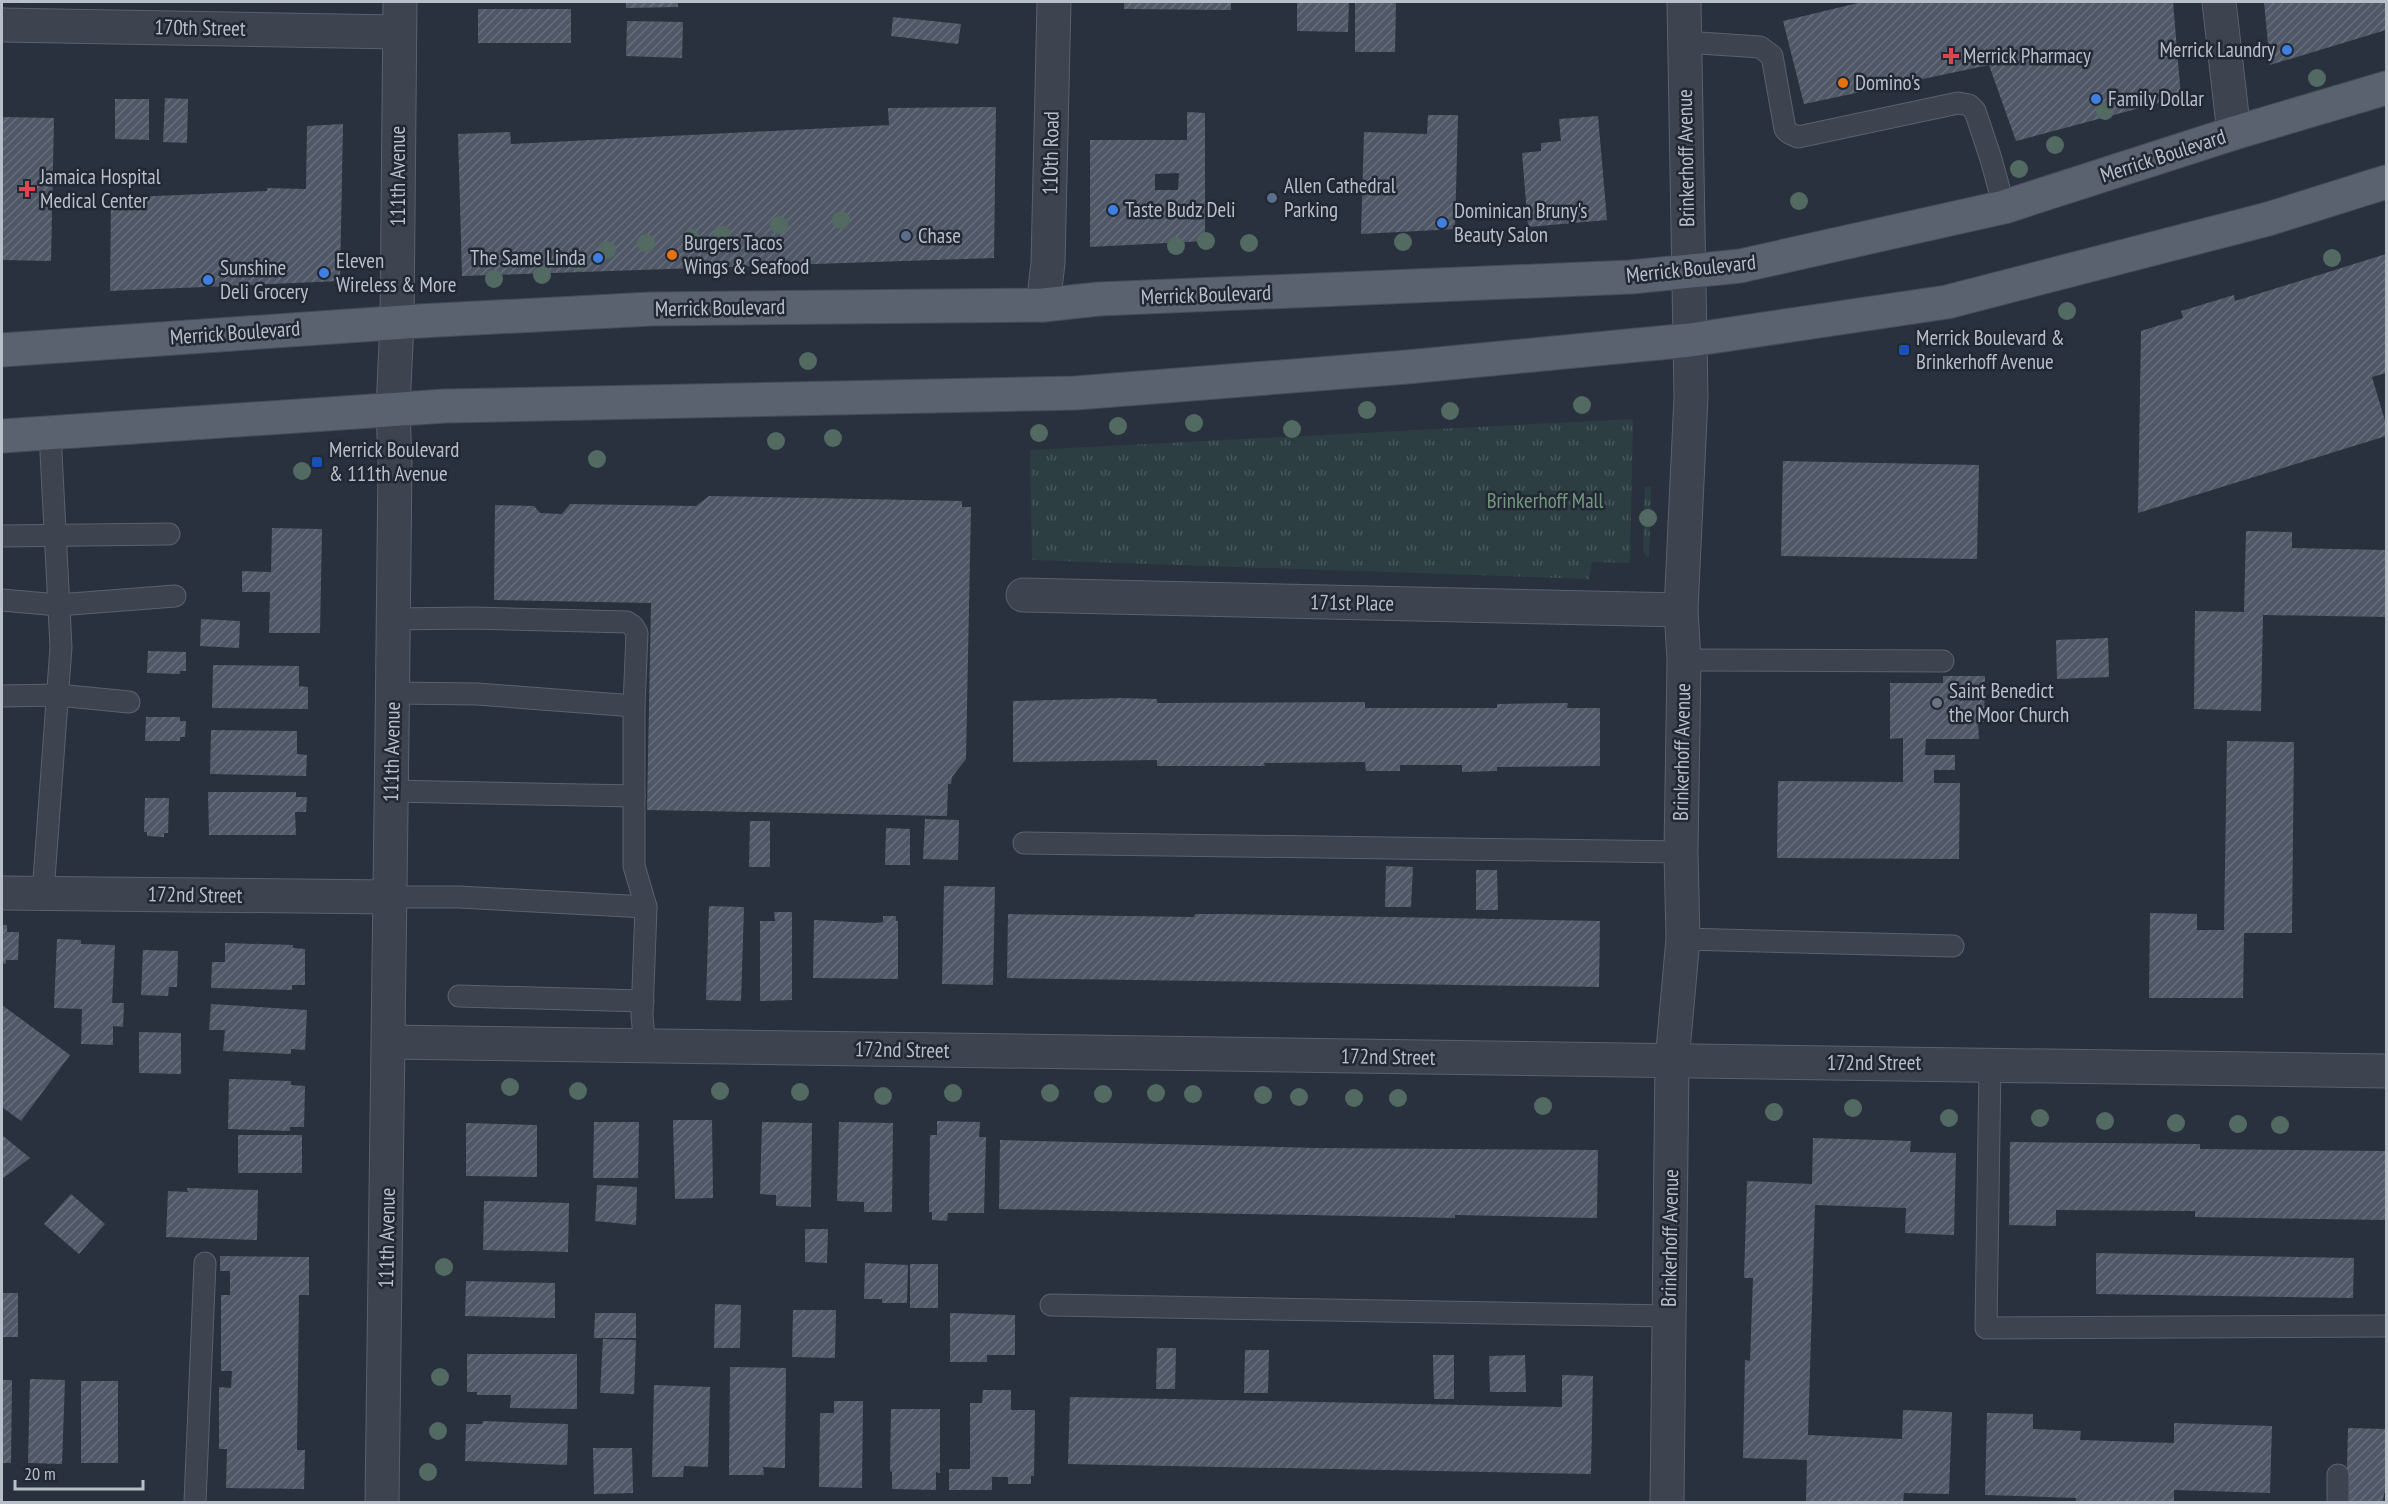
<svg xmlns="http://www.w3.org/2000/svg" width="2388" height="1504" font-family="'PT Sans Narrow',sans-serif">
<defs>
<pattern id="grass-tufts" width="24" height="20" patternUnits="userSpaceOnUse" patternTransform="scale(1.5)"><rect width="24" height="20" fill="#2c3e41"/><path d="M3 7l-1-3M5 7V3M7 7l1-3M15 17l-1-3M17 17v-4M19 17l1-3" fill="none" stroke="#48585b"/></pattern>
<pattern id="building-hatch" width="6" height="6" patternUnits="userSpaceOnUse" patternTransform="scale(1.5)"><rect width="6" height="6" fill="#505867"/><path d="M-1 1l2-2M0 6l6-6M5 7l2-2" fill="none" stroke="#676e7b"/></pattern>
</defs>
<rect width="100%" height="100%" fill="#29313f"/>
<!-- grass -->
<g fill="url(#grass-tufts)">
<path d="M1633 419 1630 563 1592 562 1589 579 1032 560 1030 450Z"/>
<path d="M1651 486V487L1649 559 1643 551 1645 487Z"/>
</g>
<!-- building -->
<g fill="url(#building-hatch)" fill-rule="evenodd">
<path d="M626 2H678V7L626 8Z"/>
<path d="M1124 2H1231V10L1124 9Z"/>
<path d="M1297 2H1349L1348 32 1297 31Z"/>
<path d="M1355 2H1396L1395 52H1355Z"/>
<path d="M1862 2H2173L2181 97 2016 141 1989 65 1804 104 1783 21Z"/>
<path d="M2264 2H2386V30L2270 65Z"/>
<rect x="478" y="9" width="93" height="34"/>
<path d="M893 17 961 24 958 44 891 36Z"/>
<path d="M627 21 683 22 682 58 626 56Z"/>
<path d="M165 98 188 99 187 143 163 142Z"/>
<path d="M115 99H149V140L115 139Z"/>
<path d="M996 107 994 258 462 276 458 134 510 132 511 144 889 125 888 108Z"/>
<path d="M1187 112 1205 113V241L1090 247V140H1187ZM1179 173 1178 190H1155V174Z"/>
<path d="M1428 115H1458L1455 229 1361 234 1364 132 1427 134Z"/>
<path d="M1598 116 1607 220 1528 227 1522 153 1541 151V143L1561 141 1559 119Z"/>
<path d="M2 117 54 118 51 261 2 260Z"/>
<path d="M343 124 340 281 110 291 111 198 267 191V188L306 189 307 126Z"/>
<path d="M2386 254V373L2372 377 2386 424V436L2138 513 2141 331 2183 318 2181 311 2234 295 2235 301Z"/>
<path d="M1783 461 1979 465 1977 559 1781 556Z"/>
<path d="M709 496 962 501V507H971L966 759 952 777 951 784H948L947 816 647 810 651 603 494 600 495 505 534 506 540 513 562 514 570 504 696 506Z"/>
<path d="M272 528 322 529 320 633H269L270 592H242V571L271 572Z"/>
<path d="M2246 531 2292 532V548L2386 550V617L2263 615 2261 711 2194 709 2195 611 2244 612Z"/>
<path d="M201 619 240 621 239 648 200 646Z"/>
<path d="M2108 638 2109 677 2057 679 2056 640Z"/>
<path d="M148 651 186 652V671H180V674L147 673Z"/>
<path d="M213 665 299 666V686L308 687V709L212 708Z"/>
<path d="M1943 676H1985L1984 722H1978L1979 739H1926L1925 755H1955V770H1934V783H1960L1959 859 1777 858 1778 781 1903 782V738L1890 739V683H1943Z"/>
<path d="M1122 698 1157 699V703L1365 702V708H1497V704L1568 703 1567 708H1600V766L1497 767V771L1462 772V765H1400V771H1366L1365 762 1264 763 1265 766H1157V760L1013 762V701Z"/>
<path d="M146 717H180V721H186L185 737H180V741H145Z"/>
<path d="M211 730 297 731V754L307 755 306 776 210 774Z"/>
<path d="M2227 741 2294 742 2292 933H2244L2243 998H2149L2150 913 2197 914V930H2224Z"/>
<path d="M208 792H296V797H307L306 812H295L296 835H209Z"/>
<path d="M145 798H169L168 833H164V837L147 836V832H144Z"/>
<path d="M925 819 959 820 958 860 923 859Z"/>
<path d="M750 821H770V867H749Z"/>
<path d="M886 828 910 829V865H885Z"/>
<path d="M1386 866 1413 867 1411 907H1385Z"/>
<path d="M1476 870H1497L1498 910H1476Z"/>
<path d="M944 886 995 887 993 985 942 984Z"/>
<path d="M709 906 744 907 741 1001 706 1000Z"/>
<path d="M774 912H792V1000L760 1001V921H775Z"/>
<path d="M1008 914 1194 917 1195 914H1226L1600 921 1599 987 1007 978Z"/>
<path d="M883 916H896V921H898V979L813 978 814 920 875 923 883 922Z"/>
<path d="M2 925H7V932H19L18 960H6V964L2 963Z"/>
<path d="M57 939 81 940V944L115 945 112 1003H124L123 1027 113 1026V1045L81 1044 82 1009 54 1008Z"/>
<path d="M225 943 293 945V948L305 949V985H292V990L211 988 212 962H225Z"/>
<path d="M143 950 178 951 177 987H169L168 996 141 995Z"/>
<path d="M211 1004 307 1010 305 1050 291 1049V1054L223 1051 225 1030H209Z"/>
<path d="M2 1005 70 1055 21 1121 2 1107Z"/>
<path d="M139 1032 181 1033V1074L139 1073Z"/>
<path d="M229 1079 291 1081V1085L305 1086 304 1127H290V1131L228 1129Z"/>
<path d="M673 1120H712L713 1198 675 1199Z"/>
<path d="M937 1121 980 1122 979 1137H986L984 1213H948L947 1221 932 1220V1212H929L930 1135H937Z"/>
<path d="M594 1122H639L638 1178H593Z"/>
<path d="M762 1122 812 1123 811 1207 776 1206V1195L760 1194Z"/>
<path d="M839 1122 893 1123 892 1212H864V1202L837 1201Z"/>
<path d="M466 1123 537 1125V1177L466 1176Z"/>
<path d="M2 1135 30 1158 2 1179Z"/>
<rect x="238" y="1135" width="64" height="38"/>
<path d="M1813 1138 1911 1141 1910 1152 1956 1153 1954 1235 1905 1233 1906 1208 1815 1205 1808 1435 1902 1439 1903 1410 1952 1412 1949 1494 1904 1493 1903 1502 1806 1501 1807 1460 1743 1458 1745 1360 1750 1361 1753 1278H1744L1747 1181 1812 1184Z"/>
<path d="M1000 1140 1317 1148 1598 1150 1597 1218 1455 1215V1218L999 1209Z"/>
<path d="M2010 1142 2200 1144V1149L2386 1151V1220L2195 1217V1211L2056 1210V1226L2009 1225Z"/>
<path d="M597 1185 637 1187 636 1225 595 1221Z"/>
<path d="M187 1188 258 1190 257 1240 166 1237 168 1191 188 1192Z"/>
<path d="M71 1194 105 1224 79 1254 44 1224Z"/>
<path d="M484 1201 569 1203 568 1252 483 1250Z"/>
<path d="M805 1229H828L827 1263 805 1262Z"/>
<path d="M2096 1253 2354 1258 2353 1298 2096 1294Z"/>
<path d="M220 1256 309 1257V1295H299L297 1450H305L304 1489 226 1488 227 1449H219V1387L231 1388 232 1371H221V1295H230V1271H220Z"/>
<path d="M865 1263 908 1265 907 1303H882V1299H864Z"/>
<rect x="910" y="1264" width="28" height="44"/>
<path d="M466 1281 555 1283V1318L465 1316Z"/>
<rect x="2" y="1293" width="16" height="44"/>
<path d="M715 1304 741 1305 740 1348H714Z"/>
<path d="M793 1310H836L835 1358 792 1357Z"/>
<path d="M595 1313H636V1338H594Z"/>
<path d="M950 1313 1015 1315V1355H987V1362H950Z"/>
<path d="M603 1339 636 1340 634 1394 600 1393Z"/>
<path d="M1157 1348H1176L1175 1389H1156Z"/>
<path d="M1245 1350H1269L1268 1393H1244Z"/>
<path d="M467 1354H577V1409L510 1408 511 1395H477V1392H467Z"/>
<path d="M1433 1355H1454V1399H1434Z"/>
<path d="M1525 1355 1526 1392H1490L1489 1356Z"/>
<path d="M730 1367 786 1368 785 1468 763 1467 764 1475H729Z"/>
<path d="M1562 1375 1593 1376 1591 1474 1068 1464 1070 1397 1562 1407Z"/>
<path d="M30 1379 65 1380 62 1464 28 1463Z"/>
<path d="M2 1380H12L11 1463H2Z"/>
<rect x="81" y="1381" width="37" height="82"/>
<path d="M654 1385 710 1387 708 1467 684 1466 683 1477H652Z"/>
<path d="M983 1390H1011V1410H1035L1034 1476H1031V1484H1008V1477H992V1490H949V1469H970V1403H982Z"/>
<path d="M834 1401H863L862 1488 819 1487 820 1413H834Z"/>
<path d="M891 1409H940V1473L936 1472V1490L892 1489V1472L890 1471Z"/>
<path d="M1987 1413 2033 1414V1429L2081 1431 2080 1440 2174 1443V1423L2272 1426 2270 1493 2174 1490V1502H2076V1498L1985 1495Z"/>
<path d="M483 1421 568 1424 567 1465 465 1461 466 1424H482Z"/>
<path d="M2348 1428 2386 1429V1493H2384L2383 1502H2346Z"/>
<path d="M593 1448H632L633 1493 594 1494Z"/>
</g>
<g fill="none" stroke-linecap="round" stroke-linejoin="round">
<defs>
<g id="service">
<path d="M1684 42 1760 47 1772 56 1785 129 1789 133 1798 137 1958 103 1969 105 1975 111 1991 159 2004 207"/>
<path d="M2 536 169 534"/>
<path d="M2 600 58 605 175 596"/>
<path d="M393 619 473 618 627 622 633 626 637 633 634 706V866L646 907 642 1016 645 1046"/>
<path d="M1684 660 1943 661"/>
<path d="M393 693 477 694 634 706"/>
<path d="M2 696 58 695 129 702"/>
<path d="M391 791 634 796"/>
<path d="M1024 843 1681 852"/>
<path d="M43 893 61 647 50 433"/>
<path d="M389 897H459L646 907"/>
<path d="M1683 939 1953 946"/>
<path d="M459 996 643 1001"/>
<path d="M1990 1064 1986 1328 2386 1326"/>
<path d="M1051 1305 1669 1316"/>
<path d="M2338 1475V1502"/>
<path d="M195 1502 205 1263"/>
</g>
<g id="minor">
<path d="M2219 2 2234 133"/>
<path d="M2 25 399 32"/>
<path d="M1043 305 1048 263 1054 2"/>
<path d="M1023 595 1681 610"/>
<path d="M2 893 389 897"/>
<path d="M390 1042 2386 1071"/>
<path d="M382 1502C388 1156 391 810 395 464L393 409 397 322 400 2"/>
<path d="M1667 1502 1672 1061 1683 939 1681 852 1684 660 1681 610 1691 397 1684 2"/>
</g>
<g id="primary">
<path d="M2 350 420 321 651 309 1043 305 1099 299 1631 277 1740 266 2004 207 2234 133 2386 88"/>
<path d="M2 436 445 406 1076 393 1407 367 1690 340 1947 302 2268 219 2386 182"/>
</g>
</defs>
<!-- service casing -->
<use href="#service" stroke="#5b616c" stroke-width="23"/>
<!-- minor casing -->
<use href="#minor" stroke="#5b616c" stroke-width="35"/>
<!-- primary casing -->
<use href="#primary" stroke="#464c58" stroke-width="35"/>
<!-- service -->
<use href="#service" stroke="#3d434f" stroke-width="21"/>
<!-- minor -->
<use href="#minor" stroke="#3d434f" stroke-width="33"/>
<!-- primary -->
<use href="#primary" stroke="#5b626f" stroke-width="33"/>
</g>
<!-- trees -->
<g fill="#526a62">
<circle cx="2317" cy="78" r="9"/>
<circle cx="2105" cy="111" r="9"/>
<circle cx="2055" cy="145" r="9"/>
<circle cx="2019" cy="169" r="9"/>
<circle cx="1799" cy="201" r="9"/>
<circle cx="841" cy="220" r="9"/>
<circle cx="779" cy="225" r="9"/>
<circle cx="722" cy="235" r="9"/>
<circle cx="691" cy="238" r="9"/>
<circle cx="1206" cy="241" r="9"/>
<circle cx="1403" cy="242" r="9"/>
<circle cx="646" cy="243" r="9"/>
<circle cx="1249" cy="243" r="9"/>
<circle cx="1176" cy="246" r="9"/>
<circle cx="607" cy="250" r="9"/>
<circle cx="2332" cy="258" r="9"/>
<circle cx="579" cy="262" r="9"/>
<circle cx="542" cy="275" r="9"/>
<circle cx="494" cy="279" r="9"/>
<circle cx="2067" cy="311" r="9"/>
<circle cx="808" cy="361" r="9"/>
<circle cx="1582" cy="405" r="9"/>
<circle cx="1367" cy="410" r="9"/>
<circle cx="1450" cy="411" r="9"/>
<circle cx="1194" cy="423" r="9"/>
<circle cx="1118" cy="426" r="9"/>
<circle cx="1292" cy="429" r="9"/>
<circle cx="1039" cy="433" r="9"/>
<circle cx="833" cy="438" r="9"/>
<circle cx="776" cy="441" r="9"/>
<circle cx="597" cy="459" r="9"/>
<circle cx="302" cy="471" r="9"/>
<circle cx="1648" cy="518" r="9"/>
<circle cx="510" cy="1087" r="9"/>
<circle cx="578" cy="1091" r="9"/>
<circle cx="720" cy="1091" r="9"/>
<circle cx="800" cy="1092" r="9"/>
<circle cx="953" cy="1093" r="9"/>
<circle cx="1050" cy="1093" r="9"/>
<circle cx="1156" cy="1093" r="9"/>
<circle cx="1103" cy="1094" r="9"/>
<circle cx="1193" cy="1094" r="9"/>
<circle cx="1263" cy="1095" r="9"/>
<circle cx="883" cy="1096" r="9"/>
<circle cx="1299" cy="1097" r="9"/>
<circle cx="1354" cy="1098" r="9"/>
<circle cx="1398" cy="1098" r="9"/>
<circle cx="1543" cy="1106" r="9"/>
<circle cx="1853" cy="1108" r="9"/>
<circle cx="1774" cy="1112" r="9"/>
<circle cx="1949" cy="1118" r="9"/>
<circle cx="2040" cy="1118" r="9"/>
<circle cx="2105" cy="1121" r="9"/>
<circle cx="2176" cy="1123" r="9"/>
<circle cx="2238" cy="1124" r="9"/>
<circle cx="2280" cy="1125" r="9"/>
<circle cx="444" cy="1267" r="9"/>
<circle cx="440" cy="1377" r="9"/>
<circle cx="438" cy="1431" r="9"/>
<circle cx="428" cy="1472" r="9"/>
</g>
<!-- markers -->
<g fill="#3f7fe0" stroke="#222834" stroke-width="2">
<circle cx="2287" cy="50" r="6"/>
<circle cx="2096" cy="99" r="6"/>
<circle cx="1113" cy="210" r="6"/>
<circle cx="1442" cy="223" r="6"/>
<circle cx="598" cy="258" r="6"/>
<circle cx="324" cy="273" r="6"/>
<circle cx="208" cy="280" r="6"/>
</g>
<g fill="#e0444e" stroke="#222834" stroke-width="2">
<path d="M1948 47h6v6h6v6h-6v6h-6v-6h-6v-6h6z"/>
<path d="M24 180h6v6h6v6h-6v6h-6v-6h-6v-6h6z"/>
</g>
<g fill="#e8710a" stroke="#222834" stroke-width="2">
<circle cx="1843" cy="83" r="6"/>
<circle cx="672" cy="255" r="6"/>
</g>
<g fill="#5c6f8a" stroke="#222834" stroke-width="2">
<circle cx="1272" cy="198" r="6"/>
<circle cx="906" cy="236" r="6"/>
</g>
<g fill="#1a4fb4" stroke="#222834" stroke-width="2">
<rect x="1898" y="344" width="12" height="12" rx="3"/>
<rect x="311" y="456" width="12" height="12" rx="3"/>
</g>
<circle fill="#6b7280" stroke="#222834" stroke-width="2" cx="1937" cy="703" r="6"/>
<g text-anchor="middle" stroke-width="5" stroke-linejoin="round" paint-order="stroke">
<!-- street labels -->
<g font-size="21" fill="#b9bfc9" stroke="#222834">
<text transform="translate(200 28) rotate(1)" y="7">170th Street</text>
<text transform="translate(1051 153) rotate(-89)" y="7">110th Road</text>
<text transform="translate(2163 156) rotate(-18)" y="7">Merrick Boulevard</text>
<text transform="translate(1686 158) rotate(-91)" y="7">Brinkerhoff Avenue</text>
<text transform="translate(398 176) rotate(-90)" y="7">111th Avenue</text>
<text transform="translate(1691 269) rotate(-6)" y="7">Merrick Boulevard</text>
<text transform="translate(1206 295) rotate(-2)" y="7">Merrick Boulevard</text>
<text transform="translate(720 308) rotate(-1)" y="7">Merrick Boulevard</text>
<text transform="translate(235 333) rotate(-4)" y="7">Merrick Boulevard</text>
<text transform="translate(1352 603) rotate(1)" y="7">171st Place</text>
<text transform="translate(392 752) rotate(-89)" y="7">111th Avenue</text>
<text transform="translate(1682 752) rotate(-89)" y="7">Brinkerhoff Avenue</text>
<text transform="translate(195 895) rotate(1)" y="7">172nd Street</text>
<text transform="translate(902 1050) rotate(1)" y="7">172nd Street</text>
<text transform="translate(1388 1057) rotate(1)" y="7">172nd Street</text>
<text x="1874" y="1070">172nd Street</text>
<text transform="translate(387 1238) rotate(-89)" y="7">111th Avenue</text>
<text transform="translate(1670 1238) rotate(-89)" y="7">Brinkerhoff Avenue</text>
</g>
<!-- poi labels -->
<g font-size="21" fill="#b9bfc9" stroke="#222834" text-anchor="start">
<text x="2275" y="57" text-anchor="end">Merrick Laundry</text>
<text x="1963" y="63">Merrick Pharmacy</text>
<text x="1855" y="90">Domino's</text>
<text x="2108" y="106">Family Dollar</text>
<text x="40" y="184">Jamaica Hospital<tspan x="40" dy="24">Medical Center</tspan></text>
<text x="1284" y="193">Allen Cathedral<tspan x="1284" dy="24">Parking</tspan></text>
<text x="1125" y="217">Taste Budz Deli</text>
<text x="1454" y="218">Dominican Bruny's<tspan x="1454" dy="24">Beauty Salon</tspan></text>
<text x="918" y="243">Chase</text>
<text x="684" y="250">Burgers Tacos<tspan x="684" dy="24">Wings &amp; Seafood</tspan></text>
<text x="586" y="265" text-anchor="end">The Same Linda</text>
<text x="336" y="268">Eleven<tspan x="336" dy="24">Wireless &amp; More</tspan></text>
<text x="220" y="275">Sunshine<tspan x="220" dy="24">Deli Grocery</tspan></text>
<text x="1916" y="345">Merrick Boulevard &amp;<tspan x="1916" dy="24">Brinkerhoff Avenue</tspan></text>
<text x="329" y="457">Merrick Boulevard<tspan x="329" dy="24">&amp; 111th Avenue</tspan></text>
<text x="1949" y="698">Saint Benedict<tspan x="1949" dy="24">the Moor Church</tspan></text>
</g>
<!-- park labels -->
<g font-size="21" fill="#73987e" stroke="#222834">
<text x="1545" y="508">Brinkerhoff Mall</text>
</g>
</g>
<!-- border -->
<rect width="2388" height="1504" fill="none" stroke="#b9bfc9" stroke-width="6"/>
<!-- scale -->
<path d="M15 1480v9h128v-9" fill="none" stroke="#b9bfc9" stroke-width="3"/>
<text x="24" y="1480" font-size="18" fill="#b9bfc9" stroke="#222834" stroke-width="4.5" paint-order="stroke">20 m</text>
</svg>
